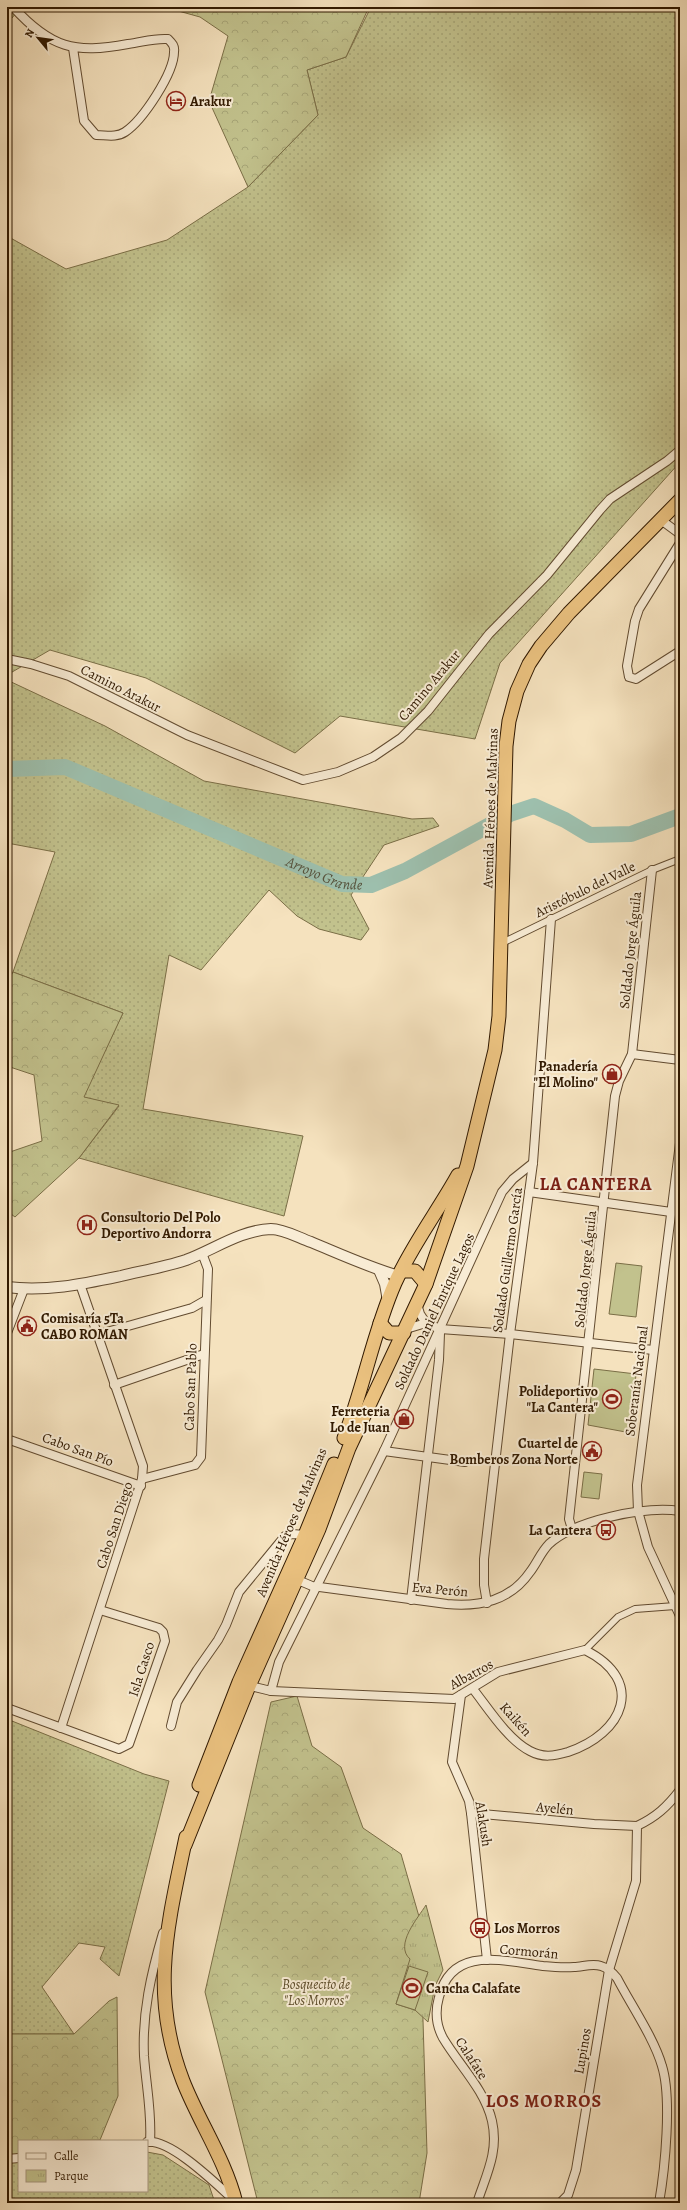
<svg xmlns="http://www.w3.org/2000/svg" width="687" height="2210" font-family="Alegreya,serif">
<defs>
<pattern id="grass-dots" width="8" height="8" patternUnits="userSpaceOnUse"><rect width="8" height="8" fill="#c2c28d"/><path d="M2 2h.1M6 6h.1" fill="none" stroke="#a7a678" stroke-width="1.8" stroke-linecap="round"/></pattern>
<pattern id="forest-crowns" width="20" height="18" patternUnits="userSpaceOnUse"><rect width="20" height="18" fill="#c2c28d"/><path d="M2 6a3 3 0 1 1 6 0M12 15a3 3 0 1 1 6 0" fill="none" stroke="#a7a678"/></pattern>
<pattern id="park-tufts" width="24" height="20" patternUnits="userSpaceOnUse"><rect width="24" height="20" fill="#c2c28d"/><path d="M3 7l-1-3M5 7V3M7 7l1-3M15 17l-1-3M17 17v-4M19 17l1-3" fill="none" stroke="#a7a678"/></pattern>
</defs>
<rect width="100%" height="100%" fill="#f5e2be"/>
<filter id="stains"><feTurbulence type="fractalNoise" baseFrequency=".005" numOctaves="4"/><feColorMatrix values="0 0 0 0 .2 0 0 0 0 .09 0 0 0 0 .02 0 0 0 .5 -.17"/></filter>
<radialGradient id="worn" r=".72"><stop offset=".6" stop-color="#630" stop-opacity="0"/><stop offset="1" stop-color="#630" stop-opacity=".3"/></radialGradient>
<!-- grass -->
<g fill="url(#grass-dots)" stroke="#7a6e46">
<path d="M7 7H21L7 24Z"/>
<path d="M371 7H680V462L500 663 475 739 340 716 295 753 146 678 50 650 7 675V236L66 269 167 240 248 187 318 115 307 70 346 57Z"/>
<path d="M7 680 105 726 204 781 412 819 433 818 439 826 384 845 351 895 369 929 361 940 319 929 297 916 269 890 201 970 169 955 143 1109 303 1136 284 1216 79 1158 119 1106 83 1097 123 1013 13 972 55 852 7 843Z"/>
<path d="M12 1721 144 1774 169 1781 119 1976 100 1959 105 1947 79 1943 42 1987 74 2034H7V1735Z"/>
<path d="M147 2152 163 2155 209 2185 215 2203H7V2158L19 2153V2191H147Z"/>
</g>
<!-- forest -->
<g fill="url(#forest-crowns)" stroke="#7a6e46">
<path d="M164 7H369L346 57 307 70 318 115 248 187 209 101 228 36 200 17Z"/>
<path d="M13 972 123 1013 84 1097 119 1105 79 1158 15 1217 7 1211V1153L42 1141 34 1075 7 1066V983Z"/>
<path d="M297 1696 312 1746 341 1767 363 1828 401 1854 420 1920 427 2153 419 2203H258L205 1992 271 1702Z"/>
<path d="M117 1997 118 2096 100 2140 19 2141V2153L7 2158V2034H74L109 2001Z"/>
</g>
<!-- park -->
<path fill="url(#park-tufts)" stroke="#7a6e46" d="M426 1905 443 1970 435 1986 428 2022 415 2010 396 2004 410 1959C394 1945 418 1918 426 1905Z"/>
<!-- garden -->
<g fill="#c2c28d" stroke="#7a6e46">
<path d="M616 1263 642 1266 636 1317 609 1314Z"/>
<path d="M594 1369 636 1374 631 1433 588 1425Z"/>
<path d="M584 1472 602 1474 599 1499 581 1497Z"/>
<path d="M409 1966 428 1972 415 2010 396 2004Z"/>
</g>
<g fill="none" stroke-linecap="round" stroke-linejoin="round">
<!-- river -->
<path stroke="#9dbfad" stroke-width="16" id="s1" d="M7 769 65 767 342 884 371 885 405 871 510 814 534 806 565 820 590 835 631 834 680 816"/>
<defs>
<g id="pedestrian">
<path d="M502 943 652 870 680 859"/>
<path d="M585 1650 618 1617 635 1609 675 1606"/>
</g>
<g id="minor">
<path d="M13 7C51 48 74 54 128 44 143 42 153 38 168 39 172 43 175 46 174 52 174 73 143 120 125 132 116 138 106 135 96 135L84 121 73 48"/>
<path d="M661 520 680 534"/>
<path d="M680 543 639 609 635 621 627 666 629 677 636 679 680 651"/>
<path d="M7 659 31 664 69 676 187 735 303 780 338 772 373 757 401 738 428 711 489 634 547 575 600 510 610 499 667 461 680 450"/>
<path d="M632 1054 680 1060"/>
<path d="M680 1143 637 1485 638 1511 648 1547 680 1616"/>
<path d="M529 1192 671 1212"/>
<path d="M417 1304 420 1314 426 1323 440 1329 510 1334 653 1350"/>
<path d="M406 1329 426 1323"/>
<path d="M7 1333 24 1289"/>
<path d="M96 1335 192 1308 206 1300"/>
<path d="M114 1385 204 1354"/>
<path d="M7 1439 141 1486"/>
<path d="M384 1451 465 1462"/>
<path d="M142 1479 195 1465 201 1457 208 1269 202 1253"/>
<path d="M572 1529 569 1519 615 1096 619 1081 632 1054 652 870"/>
<path d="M293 1578 312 1586 447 1604C480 1607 510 1601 530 1572 537 1563 541 1552 549 1544 575 1520 645 1506 680 1511"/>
<path d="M411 1600 439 1360 440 1333"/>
<path d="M487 1603 484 1585V1559L510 1334 533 1163 551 919"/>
<path d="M246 1685 271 1691 454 1699 498 1672 585 1650C647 1681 623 1734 568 1752 554 1756 543 1758 530 1751 508 1740 488 1708 473 1689"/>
<path d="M271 1691 279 1662 384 1451 502 1192 513 1179 533 1163"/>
<path d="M461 1695 452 1762 469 1801 471 1813 487 1960"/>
<path d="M7 1708 119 1749 129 1744 165 1641 163 1632 159 1628 100 1610"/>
<path d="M171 1726 177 1702 197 1670 218 1640 226 1625 239 1592 285 1536 292 1534 305 1535"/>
<path d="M61 1728 142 1479 143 1466 80 1284"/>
<path d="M471 1813 594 1824 637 1826"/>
<path d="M147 2142C171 2139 216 2184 233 2199"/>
<path d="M150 2142C152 2112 146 2085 144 2056 142 2013 151 1974 163 1933"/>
<path d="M7 2159 19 2158"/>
<path d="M477 2203C486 2175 499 2152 492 2121 485 2090 459 2065 443 2038 436 2025 435 2011 439 1997 452 1945 503 1961 543 1966 553 1967 564 1968 574 1967 582 1967 592 1963 601 1966 608 1968 613 1973 617 1978 631 2005 654 2038 662 2066 672 2098 665 2169 659 2203"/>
<path d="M560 2203 568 2195 576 2170 609 1970 636 1881 637 1826C656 1817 667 1807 680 1790"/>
</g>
<g id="tertiary">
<path d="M379 1270 385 1284 388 1301"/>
<path d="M7 1287C46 1292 83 1284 121 1276 142 1271 165 1267 186 1260 213 1250 241 1230 271 1229 284 1229 299 1238 311 1242 340 1254 368 1267 399 1276"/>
</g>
<g id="trunk">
<path d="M402 1271H415L426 1284"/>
<path d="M380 1323 389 1333H404"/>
<path d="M344 1438C364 1387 373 1333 395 1283 412 1245 438 1211 458 1175"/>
<path d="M199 1785 239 1682 305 1535 334 1464"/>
<path d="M186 1837C168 1924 149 1993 183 2081 199 2122 225 2159 236 2203"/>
<path d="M185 1845 249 1686 319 1529 349 1448 426 1284 467 1166 495 1050 499 1016 506 746 509 721 517 691 529 664 541 646 569 613 680 500"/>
</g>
</defs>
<!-- pedestrian casing -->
<use href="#pedestrian" stroke="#624b30" stroke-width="8"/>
<!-- minor casing -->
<use href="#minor" stroke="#624b30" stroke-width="10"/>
<!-- tertiary casing -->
<use href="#tertiary" stroke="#624b30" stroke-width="12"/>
<!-- trunk casing -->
<use href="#trunk" stroke="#311900" stroke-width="15"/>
<!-- pedestrian -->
<use href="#pedestrian" stroke="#f8ecd5" stroke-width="6"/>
<!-- minor -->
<use href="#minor" stroke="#f8ecd5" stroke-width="8"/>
<!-- tertiary -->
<use href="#tertiary" stroke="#f8ecd5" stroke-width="10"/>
<!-- trunk -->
<use href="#trunk" stroke="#eac17f" stroke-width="13"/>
</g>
<!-- icons -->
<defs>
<symbol id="hotel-ring" viewBox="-11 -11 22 22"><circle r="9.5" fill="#f8ecd5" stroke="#8f2418" stroke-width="1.5"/><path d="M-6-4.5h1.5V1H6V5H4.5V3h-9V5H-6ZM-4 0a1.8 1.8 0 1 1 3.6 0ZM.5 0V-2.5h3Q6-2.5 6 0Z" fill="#8f2418"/></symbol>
<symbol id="shop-ring" viewBox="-11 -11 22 22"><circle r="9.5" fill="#f8ecd5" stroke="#8f2418" stroke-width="1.5"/><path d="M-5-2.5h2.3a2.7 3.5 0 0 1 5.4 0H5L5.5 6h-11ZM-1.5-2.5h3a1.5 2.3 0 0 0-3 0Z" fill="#8f2418"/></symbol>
<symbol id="hospital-ring" viewBox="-11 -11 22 22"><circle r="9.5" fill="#f8ecd5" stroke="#8f2418" stroke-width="1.5"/><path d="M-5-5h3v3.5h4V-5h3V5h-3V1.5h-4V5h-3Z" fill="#8f2418"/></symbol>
<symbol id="civic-ring" viewBox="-11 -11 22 22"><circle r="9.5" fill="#f8ecd5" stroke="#8f2418" stroke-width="1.5"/><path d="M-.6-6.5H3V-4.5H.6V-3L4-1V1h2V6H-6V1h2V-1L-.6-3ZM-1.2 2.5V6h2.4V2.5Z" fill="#8f2418"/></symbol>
<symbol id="stadium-ring" viewBox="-11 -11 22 22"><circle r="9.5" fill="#f8ecd5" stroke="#8f2418" stroke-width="1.5"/><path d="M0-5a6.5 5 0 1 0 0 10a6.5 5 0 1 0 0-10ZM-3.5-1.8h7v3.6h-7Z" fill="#8f2418"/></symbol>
<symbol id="bus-ring" viewBox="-11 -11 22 22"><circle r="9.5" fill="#f8ecd5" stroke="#8f2418" stroke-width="1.5"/><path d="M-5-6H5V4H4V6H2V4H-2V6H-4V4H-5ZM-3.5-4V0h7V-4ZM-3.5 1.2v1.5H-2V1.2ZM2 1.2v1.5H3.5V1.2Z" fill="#8f2418"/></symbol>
</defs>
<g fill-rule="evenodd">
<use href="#hotel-ring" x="165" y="90" width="22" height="22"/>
<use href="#shop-ring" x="601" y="1063" width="22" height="22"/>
<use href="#hospital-ring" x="76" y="1214" width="22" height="22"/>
<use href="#civic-ring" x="16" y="1315" width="22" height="22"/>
<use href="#stadium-ring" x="601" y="1388" width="22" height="22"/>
<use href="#shop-ring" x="393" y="1408" width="22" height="22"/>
<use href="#civic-ring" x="581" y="1440" width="22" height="22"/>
<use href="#bus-ring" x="595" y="1519" width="22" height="22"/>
<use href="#bus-ring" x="469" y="1917" width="22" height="22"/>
<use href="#stadium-ring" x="401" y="1977" width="22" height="22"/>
</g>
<g text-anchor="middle" stroke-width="4" stroke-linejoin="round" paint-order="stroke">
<!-- poi labels -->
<g font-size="14" font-weight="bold" fill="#311900" stroke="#f8ecd5" text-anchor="start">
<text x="190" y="106">Arakur</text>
<text x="598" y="1071" text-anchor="end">Panadería<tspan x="598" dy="16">"El Molino"</tspan></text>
<text x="101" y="1222">Consultorio Del Polo<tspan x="101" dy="16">Deportivo Andorra</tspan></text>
<text x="41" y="1323">Comisaría 5Ta<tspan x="41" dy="16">CABO ROMAN</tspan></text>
<text x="598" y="1396" text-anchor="end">Polideportivo<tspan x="598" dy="16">"La Cantera"</tspan></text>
<text x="390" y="1416" text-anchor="end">Ferreteria<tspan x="390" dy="16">Lo de Juan</tspan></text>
<text x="578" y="1448" text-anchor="end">Cuartel de<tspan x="578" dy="16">Bomberos Zona Norte</tspan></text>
<text x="592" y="1535" text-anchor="end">La Cantera</text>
<text x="494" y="1933">Los Morros</text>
<text x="426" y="1993">Cancha Calafate</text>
</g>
<!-- street labels -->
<g font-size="14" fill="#311900" stroke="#f8ecd5">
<text transform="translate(429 685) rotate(-50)" y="5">Camino Arakur</text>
<text transform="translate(121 688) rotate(27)" y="5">Camino Arakur</text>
<text transform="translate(490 808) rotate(-88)" y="5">Avenida Héroes de Malvinas</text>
<text transform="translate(585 889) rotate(-26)" y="5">Aristóbulo del Valle</text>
<text transform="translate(630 950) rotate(-84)" y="5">Soldado Jorge Águila</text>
<text transform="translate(507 1260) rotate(-82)" y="5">Soldado Guillermo García</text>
<text transform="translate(585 1269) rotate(-84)" y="5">Soldado Jorge Águila</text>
<text transform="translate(434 1311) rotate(-65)" y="5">Soldado Daniel Enrique Lagos</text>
<text transform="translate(636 1381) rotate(-83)" y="5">Soberanía Nacional</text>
<text transform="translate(190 1387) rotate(-88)" y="5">Cabo San Pablo</text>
<text transform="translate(78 1449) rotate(20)" y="5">Cabo San Pío</text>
<text transform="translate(291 1522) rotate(-67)" y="5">Avenida Héroes de Malvinas</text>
<text transform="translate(114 1525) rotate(-72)" y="5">Cabo San Diego</text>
<text transform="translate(440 1589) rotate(5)" y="5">Eva Perón</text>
<text transform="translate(141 1669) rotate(-72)" y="5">Isla Casco</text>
<text transform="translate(471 1674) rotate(-29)" y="5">Albatros</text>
<text transform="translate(516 1719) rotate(48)" y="5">Kaikén</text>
<text transform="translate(555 1808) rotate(5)" y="5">Ayelén</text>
<text transform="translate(484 1824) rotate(81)" y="5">Alakush</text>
<text transform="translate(529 1951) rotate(5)" y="5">Cormorán</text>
<text transform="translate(582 2051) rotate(-80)" y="5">Lupinos</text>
<text transform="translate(472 2058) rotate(57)" y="5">Calafate</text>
</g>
<!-- park labels -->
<g font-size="14" font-style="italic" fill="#5c4c2a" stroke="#f8ecd5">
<text x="316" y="1989">Bosquecito de<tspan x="316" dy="16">"Los Morros"</tspan></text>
</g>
<!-- water labels -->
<g font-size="15" font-style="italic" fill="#57533d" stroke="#f8ecd5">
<text dy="5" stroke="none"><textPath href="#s1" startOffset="339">Arroyo Grande</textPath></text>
</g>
<!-- district labels -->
<g font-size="18" font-weight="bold" letter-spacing="1" fill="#7a1f14" stroke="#f8ecd5">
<text x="596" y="1190">LA CANTERA</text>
<text x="544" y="2107">LOS MORROS</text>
</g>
</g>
<!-- margin -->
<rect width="687" height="2210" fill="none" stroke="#f5e2be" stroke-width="24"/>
<rect x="8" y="8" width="671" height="2194" fill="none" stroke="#311900" stroke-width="2"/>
<rect x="12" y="12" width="663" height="2186" fill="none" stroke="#311900"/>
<!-- legend -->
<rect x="18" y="2140" width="130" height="52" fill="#f8ecd5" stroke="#a89880"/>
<rect x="26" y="2153" width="20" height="6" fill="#f8ecd5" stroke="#a89880"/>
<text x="54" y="2160" font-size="12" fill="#311900">Calle</text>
<rect x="26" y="2170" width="20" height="12" fill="url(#park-tufts)" stroke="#a89880"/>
<text x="54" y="2180" font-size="12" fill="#311900">Parque</text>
<!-- north arrow -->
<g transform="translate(38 38) rotate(299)" stroke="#f8ecd5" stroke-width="3" paint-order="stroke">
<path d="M0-3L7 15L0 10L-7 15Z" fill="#311900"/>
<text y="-6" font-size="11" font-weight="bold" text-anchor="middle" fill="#311900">N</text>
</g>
<rect width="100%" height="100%" filter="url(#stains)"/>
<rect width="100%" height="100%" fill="url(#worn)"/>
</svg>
